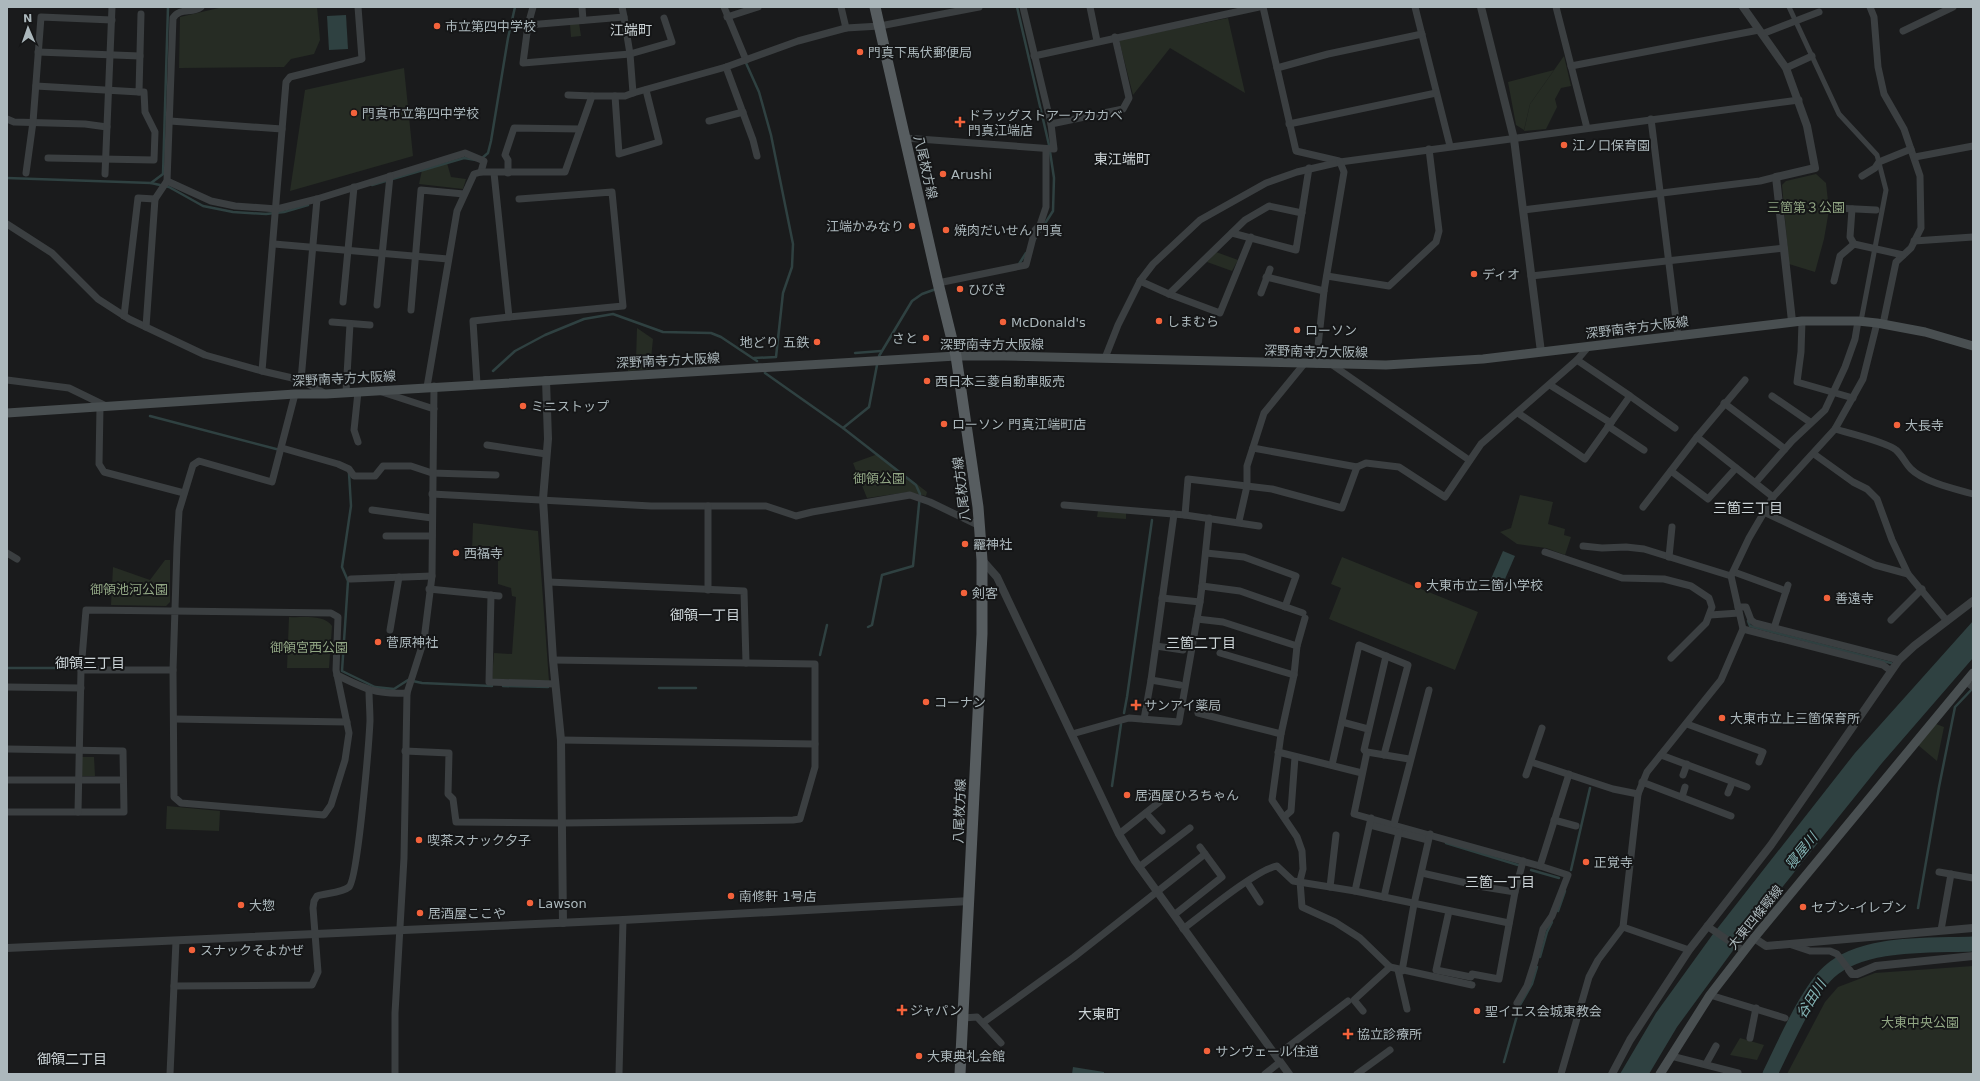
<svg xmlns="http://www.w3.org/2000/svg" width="1980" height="1081" font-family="'DejaVu Sans','Noto Sans JP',sans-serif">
<rect width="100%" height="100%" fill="#1a1b1c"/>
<!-- green -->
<g fill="#262c24">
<path d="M223 7H317L320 40 314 54 291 59 284 67 179 68 180 17Z"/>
<path d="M1228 18 1245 93 1170 48 1133 95 1119 40Z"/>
<path d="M579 23 581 36 571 37 570 24Z"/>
<path d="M1564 56 1571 86 1561 88 1555 99 1557 107 1546 129 1524 131 1530 104Z"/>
<path d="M404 68 413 156 290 191 305 90Z"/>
<path d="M1554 70 1530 104 1524 130 1516 125 1508 82Z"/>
<path d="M447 163 451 177 466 179 463 189 419 184 422 170Z"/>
<path d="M1816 174 1826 183 1829 210 1824 239 1815 272 1789 264 1782 185 1786 181Z"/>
<path d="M1216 252 1238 260 1232 271 1207 262Z"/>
<path d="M637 328 653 339 650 369 628 371V361L636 360Z"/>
<path d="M878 454 927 492 926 496 909 492 867 498 853 463Z"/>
<path d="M1520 495 1553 502 1548 524 1565 529 1564 535 1571 537 1565 555 1546 548 1517 544 1500 532 1511 528Z"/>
<path d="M1098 511 1126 513V519L1097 517Z"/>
<path d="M473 523 538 531 549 681 492 679 494 653 512 654 516 597 512 596 511 588 498 584V552L472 551Z"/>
<path d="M1342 557 1478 612 1455 670 1329 619 1341 588 1331 584Z"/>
<path d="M165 560H170V602L166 606 111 605 113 567 150 580Z"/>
<path d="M289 617C302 618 324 614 332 626L329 668H287Z"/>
<path d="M1936 724 1944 727 1937 761 1918 745Z"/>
<path d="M81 757H94L95 776H81Z"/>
<path d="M167 806 220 811 219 831 166 829Z"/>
<path d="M1973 966V1074H1787L1825 1002 1838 987 1875 973Z"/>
<path d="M1740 1038 1764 1045 1757 1060 1730 1055Z"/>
</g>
<!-- water -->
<g fill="#2f4141">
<path d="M346 15 348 49 329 50 327 16Z"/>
<path d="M1503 551 1515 556 1502 586 1490 581Z"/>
<path d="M1973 621V658L1882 763 1748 930 1677 1027 1649 1074H1620L1656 1013 1713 934 1855 753Z"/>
<path d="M1073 1067 1104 1072V1074H1072Z"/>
</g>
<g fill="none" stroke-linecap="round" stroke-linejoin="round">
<!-- stream -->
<g stroke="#2f4141" stroke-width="2.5">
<path d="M1017 7 1049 145 1054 178 1053 211 1035 239"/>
<path d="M746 63 759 92 771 135 793 244 792 267 783 293 776 357 754 358"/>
<path d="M481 159 488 153 491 141 508 38 515 7"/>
<path d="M7 178 151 183 169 187 203 206 233 212 266 214 284 212 308 205"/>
<path d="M151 183 163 174 168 7"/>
<path d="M372 185 464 158 476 160"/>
<path d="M1019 264 1026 253"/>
<path d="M855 353 881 351"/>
<path d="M879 356 912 301 922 294 936 289"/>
<path d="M493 371 515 351 545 335 584 319 613 314 663 332 711 333 721 337 757 361"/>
<path d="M765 373 843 428 916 485 920 494 913 566 882 575 872 625 868 627"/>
<path d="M150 416 280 450"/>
<path d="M843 428 869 407 877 365"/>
<path d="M349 473 351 506 342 567 348 581 342 671 375 687 394 689 408 680 422 683 492 686"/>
<path d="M1748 621 1750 626 1891 663"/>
<path d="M820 655 827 625"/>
<path d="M7 668H73"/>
<path d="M503 686 548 687"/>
<path d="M659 688H696"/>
<path d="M1124 713 1127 697 1152 520"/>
<path d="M1112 786 1121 724"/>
<path d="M1446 843 1518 865"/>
<path d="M1531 870 1559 878"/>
<path d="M1571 870 1590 788"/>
<path d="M1918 908 1939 787 1955 707 1973 688"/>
<path d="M1558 911 1565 891"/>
<path d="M1540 957 1547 932 1552 922"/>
<path d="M1504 1062 1520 1005 1532 984 1537 967"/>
</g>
<!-- river -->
<path stroke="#2f4141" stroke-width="15" d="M1770 1074C1784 1046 1807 992 1829 972 1863 941 1930 946 1973 944"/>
<!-- pedestrian -->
<path stroke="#3b3f41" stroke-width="5" d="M1789 7 1839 114 1877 155 1886 190 1861 321"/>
<!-- minor -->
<g stroke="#3b3f41" stroke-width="7">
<path d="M533 7 528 25 523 63 630 54 672 42 664 18"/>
<path d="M582 7 583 20"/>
<path d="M724 7 746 60"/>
<path d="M841 7 846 28"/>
<path d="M1090 7 1097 41"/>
<path d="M1263 7 1296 151 1339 161"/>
<path d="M1415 7 1450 146"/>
<path d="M1556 7 1587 128"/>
<path d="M1870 7 1874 17 1878 67 1884 94 1904 129 1920 176 1921 228 1911 248 1896 262 1883 324"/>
<path d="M624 17 630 54 633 93"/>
<path d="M727 17 758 7"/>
<path d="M528 25 624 17 622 7"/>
<path d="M1903 31 1953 7"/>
<path d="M1762 34 1819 12"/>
<path d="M38 52 140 56"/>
<path d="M1034 56 1259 7"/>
<path d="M1571 66 1759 30"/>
<path d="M726 67 753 140 757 156"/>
<path d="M1277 68 1328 54 1422 34"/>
<path d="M1786 68 1812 56"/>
<path d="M36 86 139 92 141 14"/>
<path d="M568 95 592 96"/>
<path d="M615 96 619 154 659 142 646 90"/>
<path d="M7 119 14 122 85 124 107 127"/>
<path d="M1651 119 1678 336"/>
<path d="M170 121 282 129"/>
<path d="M709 121 743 112"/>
<path d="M1051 124 1123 109 1129 98 1115 37"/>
<path d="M1289 124 1436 93"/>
<path d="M905 138 1054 149 1051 124 1023 7"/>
<path d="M1915 157 1973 146"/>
<path d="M48 158 154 160 155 132 145 112 144 92H139"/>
<path d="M26 173 33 122 41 17 112 20"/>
<path d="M508 173V160L505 155 514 128 580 129"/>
<path d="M105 174 112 7"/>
<path d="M1862 176 1875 168 1879 162 1911 149"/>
<path d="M167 181 211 201 235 206 277 209 317 199 465 153 484 161 481 172"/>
<path d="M1836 208 1876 210"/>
<path d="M1852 209 1850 237 1854 244"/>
<path d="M1523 210 1760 181 1776 177"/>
<path d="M7 224 52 253 98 299 129 319 205 355 262 371 301 380 326 394"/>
<path d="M1232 233 1296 250 1309 168"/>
<path d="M1914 241 1973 237"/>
<path d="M274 244 448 259"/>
<path d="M1327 276 1389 286 1436 242 1439 231 1429 149"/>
<path d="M1531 276 1784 248"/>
<path d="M1266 277 1324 291"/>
<path d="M1140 281 1169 294 1220 313 1251 237"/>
<path d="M1834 281 1840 256 1854 244 1903 255"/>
<path d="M938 283 1026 265 1035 230 1040 225 1046 207V149"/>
<path d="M1261 293 1270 269"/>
<path d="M1169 294 1245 220 1269 206 1302 213"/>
<path d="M343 302 354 187"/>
<path d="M377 305 390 176"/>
<path d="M411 310 421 190 464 194"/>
<path d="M124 316 138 198 155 199"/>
<path d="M509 317 623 306 612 192 519 199"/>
<path d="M1802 321 1801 352 1797 382 1853 398"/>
<path d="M332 322 370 325"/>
<path d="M146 327 155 199 167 181 173 18C180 7 192 14 201 7"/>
<path d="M1105 358 1118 325 1140 281 1153 264 1200 220 1266 183 1297 172 1340 162 1799 100"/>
<path d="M1316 364 1324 291 1344 172 1340 162"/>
<path d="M1331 364 1469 460"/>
<path d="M262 371 286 82 290 77 362 59 358 7"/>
<path d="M7 380 69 388 106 406"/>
<path d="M301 380 317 199"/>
<path d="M477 384 473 321 509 317 494 173"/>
<path d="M1550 385 1611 423"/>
<path d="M427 387 457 211 474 174 481 172H565L592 96H625L633 93 726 67 798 41 846 28 880 26 979 7"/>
<path d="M346 392 350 324"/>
<path d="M358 392 354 430 358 442"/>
<path d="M382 392 434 409"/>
<path d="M1630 396 1675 428"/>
<path d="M1772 396 1810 422"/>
<path d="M1724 403 1785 449"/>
<path d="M100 407 99 464 104 472 184 493"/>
<path d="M1518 413 1585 459 1630 396 1577 360"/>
<path d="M1608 426 1644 450"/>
<path d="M1835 429C1849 433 1887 442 1896 450 1902 455 1905 463 1911 469 1924 482 1955 489 1973 494"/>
<path d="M1697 437 1745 380"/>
<path d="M487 445 546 454"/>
<path d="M282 448 338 464 349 469 354 476H375L383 466H411L432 473 496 475"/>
<path d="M1253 448 1357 467 1366 463 1399 467 1445 497 1481 444 1577 360 1589 346"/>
<path d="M1814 454 1853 482 1867 489 1877 499 1892 540 1908 574"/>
<path d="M1671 471 1708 499 1736 468"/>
<path d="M1756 482 1792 441 1825 410 1845 367 1855 339 1858 321"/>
<path d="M432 494 651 506H766L796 516 812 512 910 495 930 502 980 526"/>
<path d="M1064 505 1185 515 1259 526"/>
<path d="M1643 507 1697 437 1773 497"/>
<path d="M372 510 432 518"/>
<path d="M1764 512 1875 565 1908 574 1947 621"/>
<path d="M1185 515 1188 479 1272 489 1342 508 1357 467"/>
<path d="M1239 521 1247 486V466L1264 413 1304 364"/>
<path d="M386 536H432"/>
<path d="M1583 546 1602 548 1626 547 1644 549 1731 576"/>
<path d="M1545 552 1622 578 1664 579 1691 586 1709 598 1712 607 1706 623 1671 658"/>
<path d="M7 553 17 559"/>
<path d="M1206 553 1244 557 1296 576 1285 607"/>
<path d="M1669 557 1672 527"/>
<path d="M1734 572 1786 591"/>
<path d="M351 579 432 576"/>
<path d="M549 582 744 591 746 663"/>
<path d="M1202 586 1209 518"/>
<path d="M429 589 499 596"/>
<path d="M708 590V506"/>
<path d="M491 595 489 682 555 684"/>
<path d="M1162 598 1200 602 1202 586 1240 591 1303 613"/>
<path d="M1738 607H1746L1751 620 1755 623 1899 660"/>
<path d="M1710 615 1739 613"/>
<path d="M1305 618 1297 646 1294 675 1281 734 1272 800 1297 837 1302 851 1303 869 1300 881 1302 907 1335 922 1360 938 1390 967 1472 985"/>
<path d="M1197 619 1223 622 1297 646"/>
<path d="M1891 620 1922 589"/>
<path d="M1774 628 1788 585"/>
<path d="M1743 629 1883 665 1891 671"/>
<path d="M390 630 399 577"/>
<path d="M1156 646 1183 650"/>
<path d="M1220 653 1294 675"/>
<path d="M1386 656 1364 750 1367 752 1409 759"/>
<path d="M81 670H173"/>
<path d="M337 675C363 688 377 695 407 693"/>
<path d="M1151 680 1180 685"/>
<path d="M1966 682 1973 687"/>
<path d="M7 687 81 688"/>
<path d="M1198 713 1281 734"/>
<path d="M174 719 347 722"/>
<path d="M1144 719 1151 680 1174 514"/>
<path d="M1342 722 1368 729"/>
<path d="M1687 724 1763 752 1759 762"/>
<path d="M1072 734 1129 718 1179 722 1200 602"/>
<path d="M561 740 815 744"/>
<path d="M7 749 123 751 124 812H7"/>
<path d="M405 751 449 753 448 794 453 799 456 822 563 823 793 820 800 819 815 767V664L553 660"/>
<path d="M1278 752 1362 773"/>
<path d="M1367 752 1354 814 1540 866 1568 875 1552 916 1543 929 1535 961 1527 986 1517 1003"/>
<path d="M1661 755 1747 787"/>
<path d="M1531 762 1613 789 1638 794"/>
<path d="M1332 765 1359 645 1408 665 1384 755"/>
<path d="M1526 775 1542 728"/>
<path d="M1683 775 1687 764"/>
<path d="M7 780H123"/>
<path d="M1642 782 1731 816"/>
<path d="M1728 793 1732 783"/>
<path d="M1682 797 1685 787"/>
<path d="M78 812 81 670 86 610 331 613 338 617 336 670 349 733 345 760 331 805 324 815 181 803 174 797 173 670 177 547 179 511 193 465 199 461 272 482 295 394"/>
<path d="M1146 813 1162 831"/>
<path d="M1284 817 1291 811 1295 757"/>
<path d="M1554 820 1576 826"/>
<path d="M1394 824 1429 690"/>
<path d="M1370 825 1428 840"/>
<path d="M1119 834 1167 796"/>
<path d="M1540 866 1569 774"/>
<path d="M1139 867 1190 828"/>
<path d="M1939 872 1973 878"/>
<path d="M1422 873 1484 887 1515 892"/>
<path d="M1247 882 1260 902"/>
<path d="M1330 887 1336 835"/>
<path d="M1355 891 1371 818"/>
<path d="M1384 897 1399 832"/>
<path d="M1449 911 1436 970 1471 977 1472 974 1499 979 1515 892 1523 861"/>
<path d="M1174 915 1222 877 1200 847"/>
<path d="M1707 926 1744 951"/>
<path d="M1623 927 1689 950"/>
<path d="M1183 929C1202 915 1257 869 1277 866L1293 881 1355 891 1509 923"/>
<path d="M1941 930 1951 874"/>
<path d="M1792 945 1810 951H1830L1837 954 1849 970"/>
<path d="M1398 970 1407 1009"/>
<path d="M1402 971 1414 904 1430 834"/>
<path d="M174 986 312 985 318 972 313 908 314 901 317 896C326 893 342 893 349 887 358 878 369 741 370 721 370 711 369 700 369 690"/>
<path d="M1710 995 1785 1018"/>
<path d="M1363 1011 1354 1000 1390 967"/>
<path d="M963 1018 977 1017 1001 1043"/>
<path d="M984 1022 1074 957 1205 854"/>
<path d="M1750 1038 1756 1008"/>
<path d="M1276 1056 1348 1001"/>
<path d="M1671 1056 1738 1073"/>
<path d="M1706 1064 1716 1046"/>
<path d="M170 1074 176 941"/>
<path d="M395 1074V1013L404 858 407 693 424 640 432 576 434 386"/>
<path d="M619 1074 623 920"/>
<path d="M1265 1074 1280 1062"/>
<path d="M1357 1074 1390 1050"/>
<path d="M1561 1074 1589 977 1598 960 1623 927 1638 794 1647 772 1721 680 1743 629 1731 576 1749 538 1773 497 1835 429 1863 379 1877 323"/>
</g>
<!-- tertiary -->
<g stroke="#3b3f41" stroke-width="8">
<path d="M1481 7 1514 139 1541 352"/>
<path d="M1743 7 1786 68 1807 126 1815 168 1776 177 1792 321"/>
<path d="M546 380 548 439 543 499 553 660 561 740 563 923"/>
<path d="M982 560 997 577 1119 834 1135 861 1289 1074"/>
<path d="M1754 938 1766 946 1973 928"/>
<path d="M7 948 623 920 970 901"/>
<path d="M1849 970 1852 974H1857L1876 966 1973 956"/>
<path d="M1612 1074 1630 1040 1689 950 1771 845 1899 660 1914 646 1973 601"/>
</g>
<!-- secondary -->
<g stroke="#494f51" stroke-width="9">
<path d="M7 413 295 394H326L956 356H1004L1386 365 1483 359 1802 321H1858L1877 323 1925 332 1973 346"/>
<path d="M1660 1074 1710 995 1754 938 1973 673"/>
</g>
<!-- primary -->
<path stroke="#575d60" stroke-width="11" d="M875 7 938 283 956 356 978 507 982 560V634L960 1074"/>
</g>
<!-- markers -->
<g fill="#f3623b" stroke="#151617" stroke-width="1.5">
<circle cx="437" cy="26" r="4"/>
<circle cx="860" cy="52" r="4"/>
<circle cx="354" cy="113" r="4"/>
<path d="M958 116h4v4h4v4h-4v4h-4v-4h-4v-4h4z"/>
<circle cx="1564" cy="145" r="4"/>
<circle cx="943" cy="174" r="4"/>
<circle cx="912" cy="226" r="4"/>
<circle cx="946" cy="230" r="4"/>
<circle cx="1474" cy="274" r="4"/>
<circle cx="960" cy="289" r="4"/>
<circle cx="1159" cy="321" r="4"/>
<circle cx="1003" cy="322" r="4"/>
<circle cx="1297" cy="330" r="4"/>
<circle cx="926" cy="338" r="4"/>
<circle cx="817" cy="342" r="4"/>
<circle cx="927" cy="381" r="4"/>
<circle cx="523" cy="406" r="4"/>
<circle cx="944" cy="424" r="4"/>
<circle cx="1897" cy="425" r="4"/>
<circle cx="965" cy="544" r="4"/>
<circle cx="456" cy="553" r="4"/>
<circle cx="1418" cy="585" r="4"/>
<circle cx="964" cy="593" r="4"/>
<circle cx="1827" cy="598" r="4"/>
<circle cx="378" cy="642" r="4"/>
<circle cx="926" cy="702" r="4"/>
<path d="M1134 699h4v4h4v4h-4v4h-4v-4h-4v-4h4z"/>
<circle cx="1722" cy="718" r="4"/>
<circle cx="1127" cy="795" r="4"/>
<circle cx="419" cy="840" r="4"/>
<circle cx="1586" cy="862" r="4"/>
<circle cx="731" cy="896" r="4"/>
<circle cx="530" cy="903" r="4"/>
<circle cx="241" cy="905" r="4"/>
<circle cx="1803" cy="907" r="4"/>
<circle cx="420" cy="913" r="4"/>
<circle cx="192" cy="950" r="4"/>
<path d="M900 1004h4v4h4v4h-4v4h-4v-4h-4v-4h4z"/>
<circle cx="1477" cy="1011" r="4"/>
<path d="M1346 1028h4v4h4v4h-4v4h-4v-4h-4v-4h4z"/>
<circle cx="1207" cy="1051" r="4"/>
<circle cx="919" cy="1056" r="4"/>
</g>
<g text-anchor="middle" stroke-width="4" stroke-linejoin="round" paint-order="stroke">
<!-- poi labels -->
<g font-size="13" fill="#acb8bc" stroke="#151617" text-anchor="start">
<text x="445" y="31">市立第四中学校</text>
<text x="868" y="57">門真下馬伏郵便局</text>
<text x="362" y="118">門真市立第四中学校</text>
<text x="968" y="120">ドラッグストアーアカカベ<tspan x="968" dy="15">門真江端店</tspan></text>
<text x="1572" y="150">江ノ口保育園</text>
<text x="951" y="179">Arushi</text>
<text x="904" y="231" text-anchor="end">江端かみなり</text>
<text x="954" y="235">焼肉だいせん 門真</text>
<text x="1482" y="279">ディオ</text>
<text x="968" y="294">ひびき</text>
<text x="1167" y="326">しまむら</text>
<text x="1011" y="327">McDonald's</text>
<text x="1305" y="335">ローソン</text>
<text x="918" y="343" text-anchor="end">さと</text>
<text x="809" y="347" text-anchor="end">地どり 五鉄</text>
<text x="935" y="386">西日本三菱自動車販売</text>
<text x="531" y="411">ミニストップ</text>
<text x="952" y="429">ローソン 門真江端町店</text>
<text x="1905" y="430">大長寺</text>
<text x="973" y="549">龗神社</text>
<text x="464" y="558">西福寺</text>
<text x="1426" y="590">大東市立三箇小学校</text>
<text x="972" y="598">剣客</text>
<text x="1835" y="603">善遠寺</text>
<text x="386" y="647">菅原神社</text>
<text x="934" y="707">コーナン</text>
<text x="1144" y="710">サンアイ薬局</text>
<text x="1730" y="723">大東市立上三箇保育所</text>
<text x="1135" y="800">居酒屋ひろちゃん</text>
<text x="427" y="845">喫茶スナック夕子</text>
<text x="1594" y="867">正覚寺</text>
<text x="739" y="901">南修軒 1号店</text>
<text x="538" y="908">Lawson</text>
<text x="249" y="910">大惣</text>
<text x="1811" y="912">セブン-イレブン</text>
<text x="428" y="918">居酒屋ここや</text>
<text x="200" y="955">スナックそよかぜ</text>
<text x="910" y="1015">ジャパン</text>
<text x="1485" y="1016">聖イエス会城東教会</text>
<text x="1357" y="1039">協立診療所</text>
<text x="1215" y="1056">サンヴェール住道</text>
<text x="927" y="1061">大東典礼会館</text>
</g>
<!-- street labels -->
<g font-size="13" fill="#acb8bc" stroke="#151617">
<text transform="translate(926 167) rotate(77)" y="5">八尾枚方線</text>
<text transform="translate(1637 327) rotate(-7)" y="5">深野南寺方大阪線</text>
<text x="992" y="349">深野南寺方大阪線</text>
<text transform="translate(1316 351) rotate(1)" y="5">深野南寺方大阪線</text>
<text transform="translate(668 360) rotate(-3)" y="5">深野南寺方大阪線</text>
<text transform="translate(344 378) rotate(-3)" y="5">深野南寺方大阪線</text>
<text transform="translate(961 489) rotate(-97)" y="5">八尾枚方線</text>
<text transform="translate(959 811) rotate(-88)" y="5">八尾枚方線</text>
<text transform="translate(1755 917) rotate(-51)" y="5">大東四條畷線</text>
</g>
<!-- park labels -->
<g font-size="13" fill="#91a684" stroke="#151617">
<text x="1806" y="212">三箇第３公園</text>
<text x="879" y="483">御領公園</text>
<text x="129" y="594">御領池河公園</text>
<text x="309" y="652">御領宮西公園</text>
<text x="1920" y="1027">大東中央公園</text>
</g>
<!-- neighbourhood labels -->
<g font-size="14" fill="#cdd5d8" stroke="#151617">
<text x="631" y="35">江端町</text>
<text x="1122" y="164">東江端町</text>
<text x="1748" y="513">三箇三丁目</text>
<text x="705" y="620">御領一丁目</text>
<text x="1201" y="648">三箇二丁目</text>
<text x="90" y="668">御領三丁目</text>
<text x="1500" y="887">三箇一丁目</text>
<text x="1099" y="1019">大東町</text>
<text x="72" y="1064">御領二丁目</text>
</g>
<!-- water labels -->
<g font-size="14" font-style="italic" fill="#84b5b6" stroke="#151617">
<text transform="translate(1801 851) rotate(-51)" y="5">寝屋川</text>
<text transform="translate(1811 999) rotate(-58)" y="5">谷田川</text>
</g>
</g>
<!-- border -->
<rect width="1980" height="1081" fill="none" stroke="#acb8bc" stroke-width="16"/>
<!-- north arrow -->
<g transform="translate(28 28) rotate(358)" stroke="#151617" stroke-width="3" paint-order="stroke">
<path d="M0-3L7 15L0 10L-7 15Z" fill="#acb8bc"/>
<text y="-6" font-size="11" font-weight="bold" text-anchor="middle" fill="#acb8bc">N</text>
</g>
</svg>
